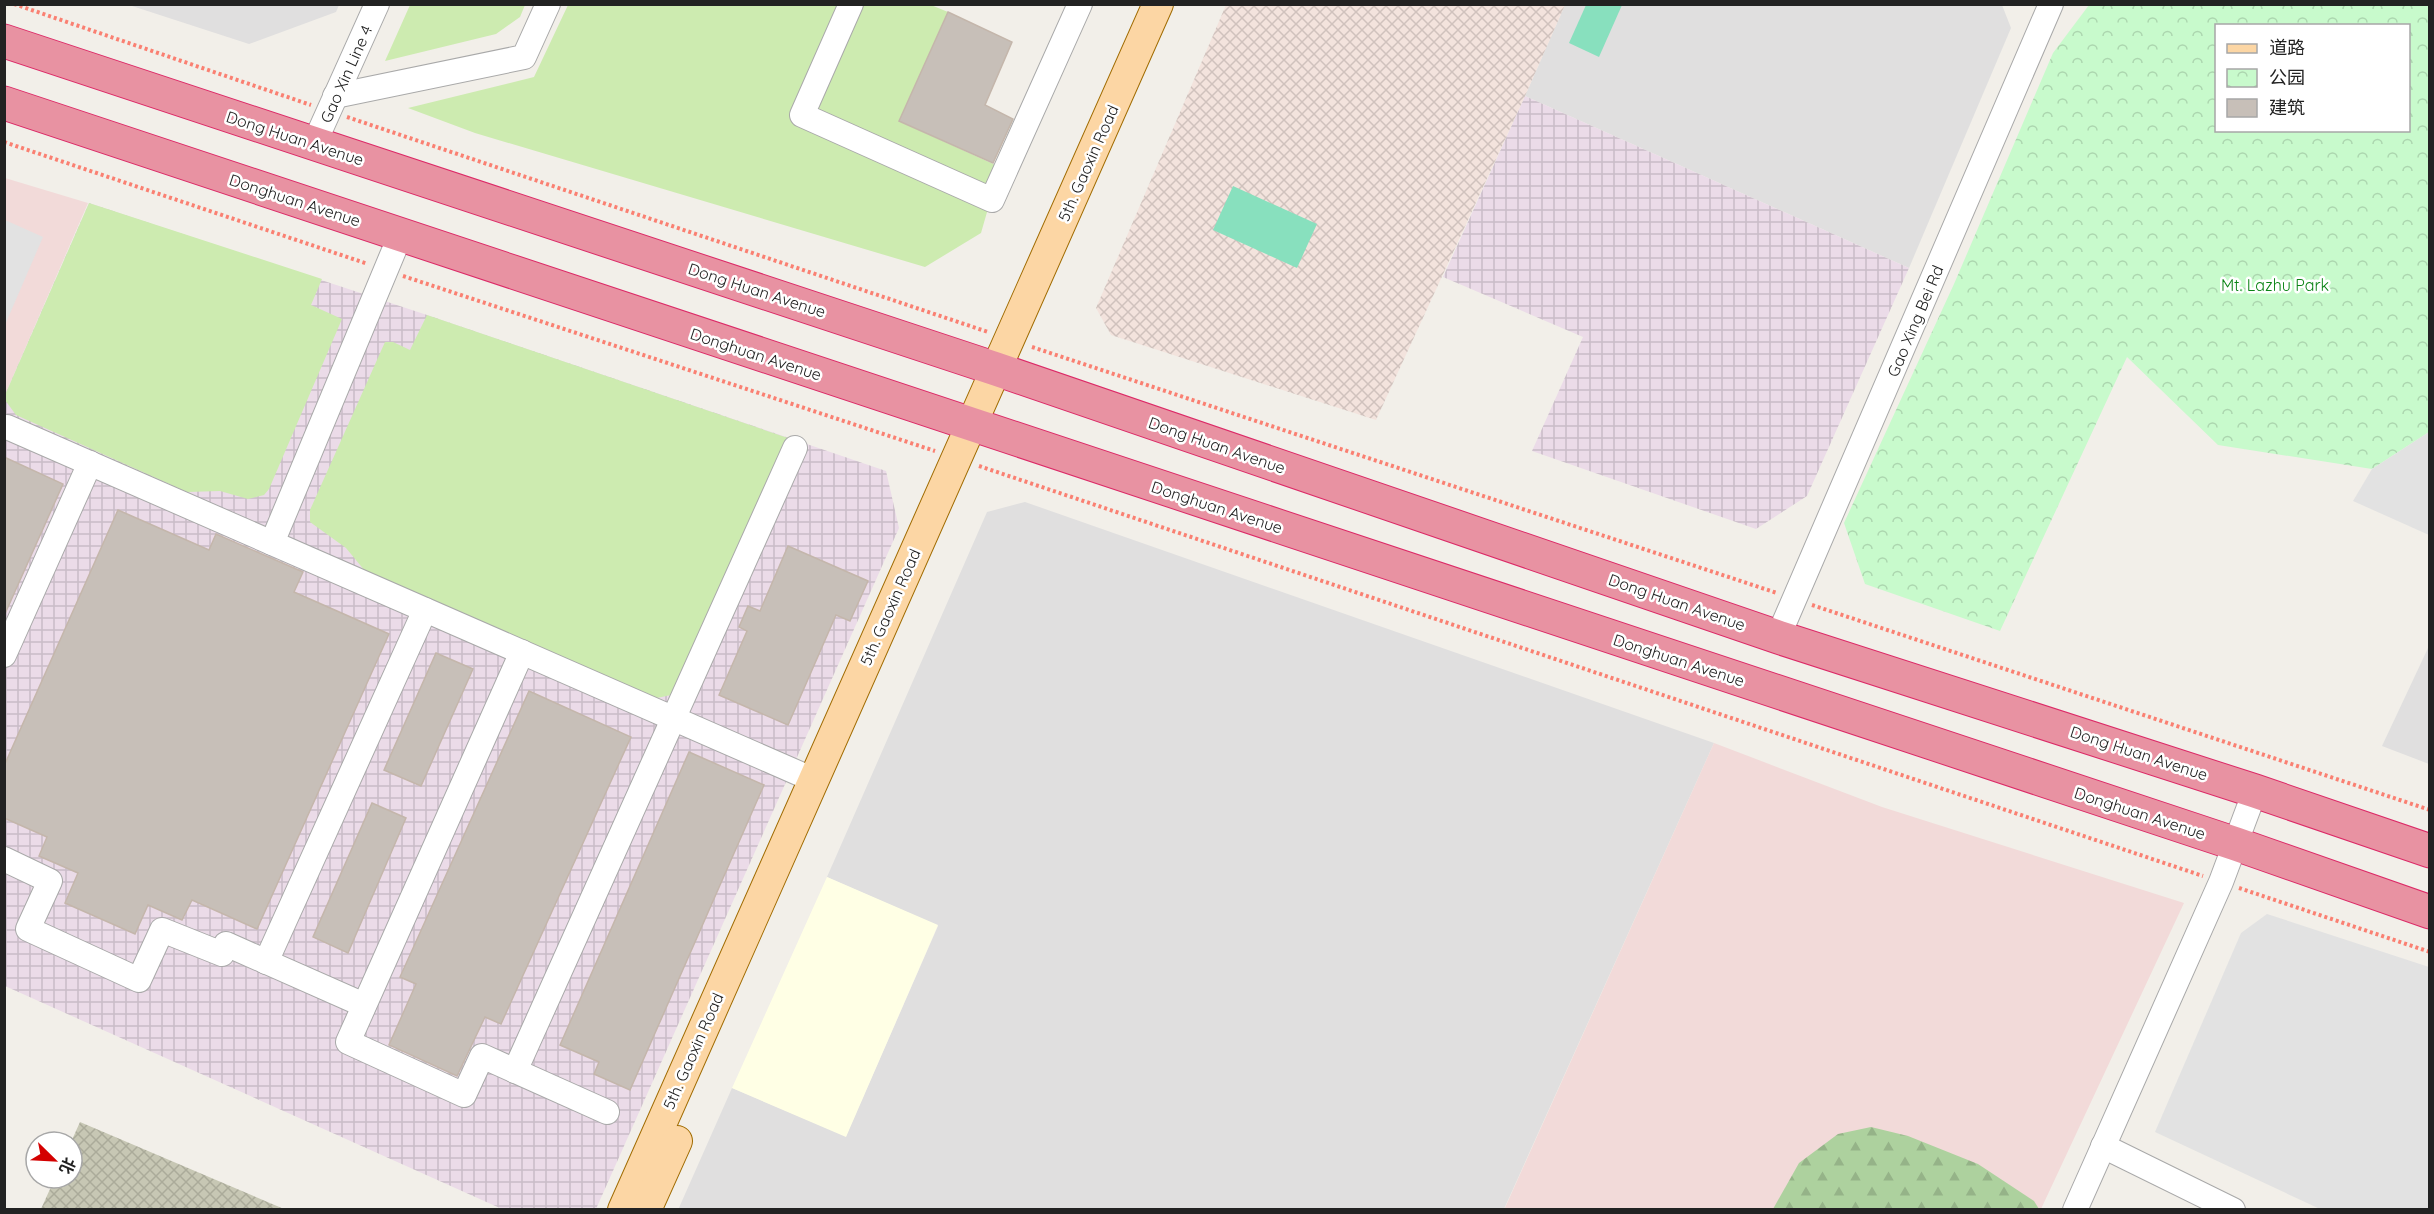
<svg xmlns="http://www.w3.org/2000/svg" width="2434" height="1214" font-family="Quicksand,'Noto Sans SC',sans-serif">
<defs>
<pattern id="industrial-grid" width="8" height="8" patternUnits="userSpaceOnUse" patternTransform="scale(1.5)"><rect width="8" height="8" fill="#ebdbe8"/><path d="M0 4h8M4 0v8" fill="none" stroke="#c9bcc7"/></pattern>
<pattern id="military-cross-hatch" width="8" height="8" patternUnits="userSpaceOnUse" patternTransform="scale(1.5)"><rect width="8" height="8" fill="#f3e3dd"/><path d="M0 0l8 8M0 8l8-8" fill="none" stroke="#d0c2bd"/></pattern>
<pattern id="construction-cross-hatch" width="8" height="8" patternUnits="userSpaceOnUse" patternTransform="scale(1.5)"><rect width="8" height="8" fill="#c7c7b4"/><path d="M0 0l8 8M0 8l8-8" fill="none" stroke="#abab9a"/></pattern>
<pattern id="forest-firs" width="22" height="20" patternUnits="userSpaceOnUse" patternTransform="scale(1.5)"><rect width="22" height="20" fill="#add19e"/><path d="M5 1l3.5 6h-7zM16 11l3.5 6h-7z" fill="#95b388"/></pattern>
<pattern id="park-crowns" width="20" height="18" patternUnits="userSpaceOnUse" patternTransform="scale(1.5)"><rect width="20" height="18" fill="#c8facc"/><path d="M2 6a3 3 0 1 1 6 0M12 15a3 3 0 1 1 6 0" fill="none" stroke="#acd6af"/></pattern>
</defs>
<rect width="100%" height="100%" fill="#f2efe9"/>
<!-- residential -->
<g fill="#e0dfdf">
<path d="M129 5H339L336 12 249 44Z"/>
<path d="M1565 5H2002L2011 28 1909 268 1525 96Z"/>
<path d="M1025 502 1714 743 1504 1209 678 1210 732 1088 846 1136 938 926 827 877 987 512Z"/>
<path d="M2429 646V764L2382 746Z"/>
</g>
<!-- commercial -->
<g fill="#f2dad9">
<path d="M5 178 88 203 5 395Z"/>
<path d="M1714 743 1882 807 2184 903 2041 1209 1504 1210Z"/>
</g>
<!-- industrial -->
<g fill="url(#industrial-grid)">
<path d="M1525 96 1909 268 1807 496 1756 529 1532 451 1583 337 1443 277Z"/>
<path d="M89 203 427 315 886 471 899 528 596 1209H502L5 986V395Z"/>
</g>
<!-- education -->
<path fill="#ffffe5" d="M827 877 938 925 846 1137 732 1088Z"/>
<!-- military -->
<path fill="url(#military-cross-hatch)" d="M1226 5H1565L1525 96 1376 420 1111 335 1096 308Z"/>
<!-- construction -->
<path fill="url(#construction-cross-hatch)" d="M80 1122 284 1209H41L55 1178H72L71 1142Z"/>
<!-- grass -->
<g fill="#cdebb0">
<path d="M410 5V4L525 5 520 17 496 34 385 61Z"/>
<path d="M568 5H931L948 12 899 121 1000 167 981 233 925 267 475 133 408 108 534 77Z"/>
<path d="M89 203 322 279 311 305 342 319 269 489 264 495 248 499 220 491 187 492 16 415 5 400V395Z"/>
<path d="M427 315 788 438 671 695 657 698 365 571 346 548 310 522V510L385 342H393L410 350Z"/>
</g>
<!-- forest -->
<path fill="url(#forest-firs)" d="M1871 1127 1908 1136 1978 1164 2034 1201 2039 1209H1773L1799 1163 1838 1134Z"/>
<!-- park -->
<path fill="url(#park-crowns)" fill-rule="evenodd" d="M2089 5H2429V432L2372 469 2218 445 2127 357 2000 631 1865 584 1844 523 1954 284 2053 53ZM2216 26H2408V130H2216Z"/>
<!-- pitch -->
<g fill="#88e0be">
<path d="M1586 5H1622L1599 57 1569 43Z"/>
<path d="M1233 186 1317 224 1297 268 1213 230Z"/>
</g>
<!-- parking -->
<g fill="#e2e2e2">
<path d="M5 220 43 237 5 325Z"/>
<path d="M2429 432V535L2353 501 2372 469Z"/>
<path d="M2267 914 2429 967V1209H2320L2155 1132 2241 933Z"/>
</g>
<!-- building -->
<g fill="#c7bfb8" stroke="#c4b6ab" stroke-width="1.5">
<path d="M948 12 1012 42 985 105 1013 119 993 163 899 121Z"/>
<path d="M4 457 63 484 4 616Z"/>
<path d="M118 510 209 550 216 534 303 572 294 592 389 634 257 929 192 900 182 920 148 905 135 934 65 903 78 873 39 856 47 837 4 818V766Z"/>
<path d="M788 546 868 581 850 621 836 615 788 725 719 695 747 631 739 627 748 606 760 611Z"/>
<path d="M436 653 473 669 421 786 384 770Z"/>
<path d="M529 691 631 737 501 1024 485 1017 457 1076 389 1045 416 984 400 977Z"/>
<path d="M689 752 764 785 630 1090 594 1074 599 1062 560 1045Z"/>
<path d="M372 803 406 818 348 953 313 937Z"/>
</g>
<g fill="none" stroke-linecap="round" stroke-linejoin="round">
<defs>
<g id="minor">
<path d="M851 4 802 115 992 200 1080 4"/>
<path d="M335 96 524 57 548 4"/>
<path d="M314 144 377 4"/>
<path d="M7 427 814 780"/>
<path d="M272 543 400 236"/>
<path d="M1778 637 2051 4"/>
<path d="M522 652 348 1042 464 1095 482 1056 607 1112"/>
<path d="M4 655 90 463"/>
<path d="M4 859 50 881 28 929 139 980 162 930 222 954 226 944 364 1005"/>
<path d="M266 962 425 610"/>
<path d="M515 1071 795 448"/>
<path d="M2103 1146 2233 1210"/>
<path d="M2075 1210 2221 882 2255 791"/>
</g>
<g id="major">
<path d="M623 1210 1158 4"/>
<path d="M646 1210 677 1141"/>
</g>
<g id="highway">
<path d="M4 41 996 369 1778 637 2255 791 2430 851"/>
<path d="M4 103 2236 844 2430 912"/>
</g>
</defs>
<!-- minor casing -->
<use href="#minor" stroke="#a9a9a9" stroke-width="26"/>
<!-- major casing -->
<use href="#major" stroke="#a06b00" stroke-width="32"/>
<!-- highway casing -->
<use href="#highway" stroke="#dc2a67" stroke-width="35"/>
<!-- path -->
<g stroke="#fa8072" stroke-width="4" stroke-dasharray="3 3" stroke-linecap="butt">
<path d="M14 4 311 105"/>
<path d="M347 117 988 332"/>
<path d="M4 142 368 264"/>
<path d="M403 276 935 451"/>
<path d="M1032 347 1777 593"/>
<path d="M979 466 2203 876"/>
<path d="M1812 605 2430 810"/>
<path d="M2239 888 2430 952"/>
</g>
<!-- minor -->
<use href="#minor" stroke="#fff" stroke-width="24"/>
<!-- major -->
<use href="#major" stroke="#fcd6a4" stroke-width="30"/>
<!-- highway -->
<use href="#highway" stroke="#e892a2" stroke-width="33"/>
</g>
<g text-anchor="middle" stroke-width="5" stroke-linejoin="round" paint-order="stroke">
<!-- street labels -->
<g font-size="16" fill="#222" stroke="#fff">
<text transform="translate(346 74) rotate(-66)" y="6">Gao Xin Line 4</text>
<text transform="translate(295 138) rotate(18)" y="6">Dong Huan Avenue</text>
<text transform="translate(1088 163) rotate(-66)" y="6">5th. Gaoxin Road</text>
<text transform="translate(295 200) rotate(18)" y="6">Donghuan Avenue</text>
<text transform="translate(757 290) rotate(18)" y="6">Dong Huan Avenue</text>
<text transform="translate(1915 321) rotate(-67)" y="6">Gao Xing Bei Rd</text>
<text transform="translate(756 354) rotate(18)" y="6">Donghuan Avenue</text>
<text transform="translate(1217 445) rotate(19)" y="6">Dong Huan Avenue</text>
<text transform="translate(1217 507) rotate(18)" y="6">Donghuan Avenue</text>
<text transform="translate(1677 602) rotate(19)" y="6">Dong Huan Avenue</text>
<text transform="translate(890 607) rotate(-66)" y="6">5th. Gaoxin Road</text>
<text transform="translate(1679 660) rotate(18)" y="6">Donghuan Avenue</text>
<text transform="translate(2139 753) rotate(18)" y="6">Dong Huan Avenue</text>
<text transform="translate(2140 813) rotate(18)" y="6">Donghuan Avenue</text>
<text transform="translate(693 1051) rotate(-66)" y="6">5th. Gaoxin Road</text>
</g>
<!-- park labels -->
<g font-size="16" fill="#0c8416" stroke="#fff">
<text x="2275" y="291">Mt. Lazhu Park</text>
</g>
</g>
<!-- border -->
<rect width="2434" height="1214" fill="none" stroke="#222222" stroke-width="12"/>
<!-- legend -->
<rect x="2215" y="24" width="195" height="108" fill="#ffffff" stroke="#a7a7a7" stroke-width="1.5"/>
<rect x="2227" y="44" width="30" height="9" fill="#fcd6a4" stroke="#a7a7a7" stroke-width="1.5"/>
<text x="2269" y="54" font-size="18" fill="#222222">道路</text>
<rect x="2227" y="69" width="30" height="18" fill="url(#park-crowns)" stroke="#a7a7a7" stroke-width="1.5"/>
<text x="2269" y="84" font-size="18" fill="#222222">公园</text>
<rect x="2227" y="99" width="30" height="18" fill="#c7bfb8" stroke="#a7a7a7" stroke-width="1.5"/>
<text x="2269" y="114" font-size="18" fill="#222222">建筑</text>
<!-- north arrow -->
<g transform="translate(54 1160) rotate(114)"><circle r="28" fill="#ffffff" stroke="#a7a7a7" stroke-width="1.5"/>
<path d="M0-4.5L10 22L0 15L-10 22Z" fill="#d40000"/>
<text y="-9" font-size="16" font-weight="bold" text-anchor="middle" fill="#222222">北</text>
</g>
</svg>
